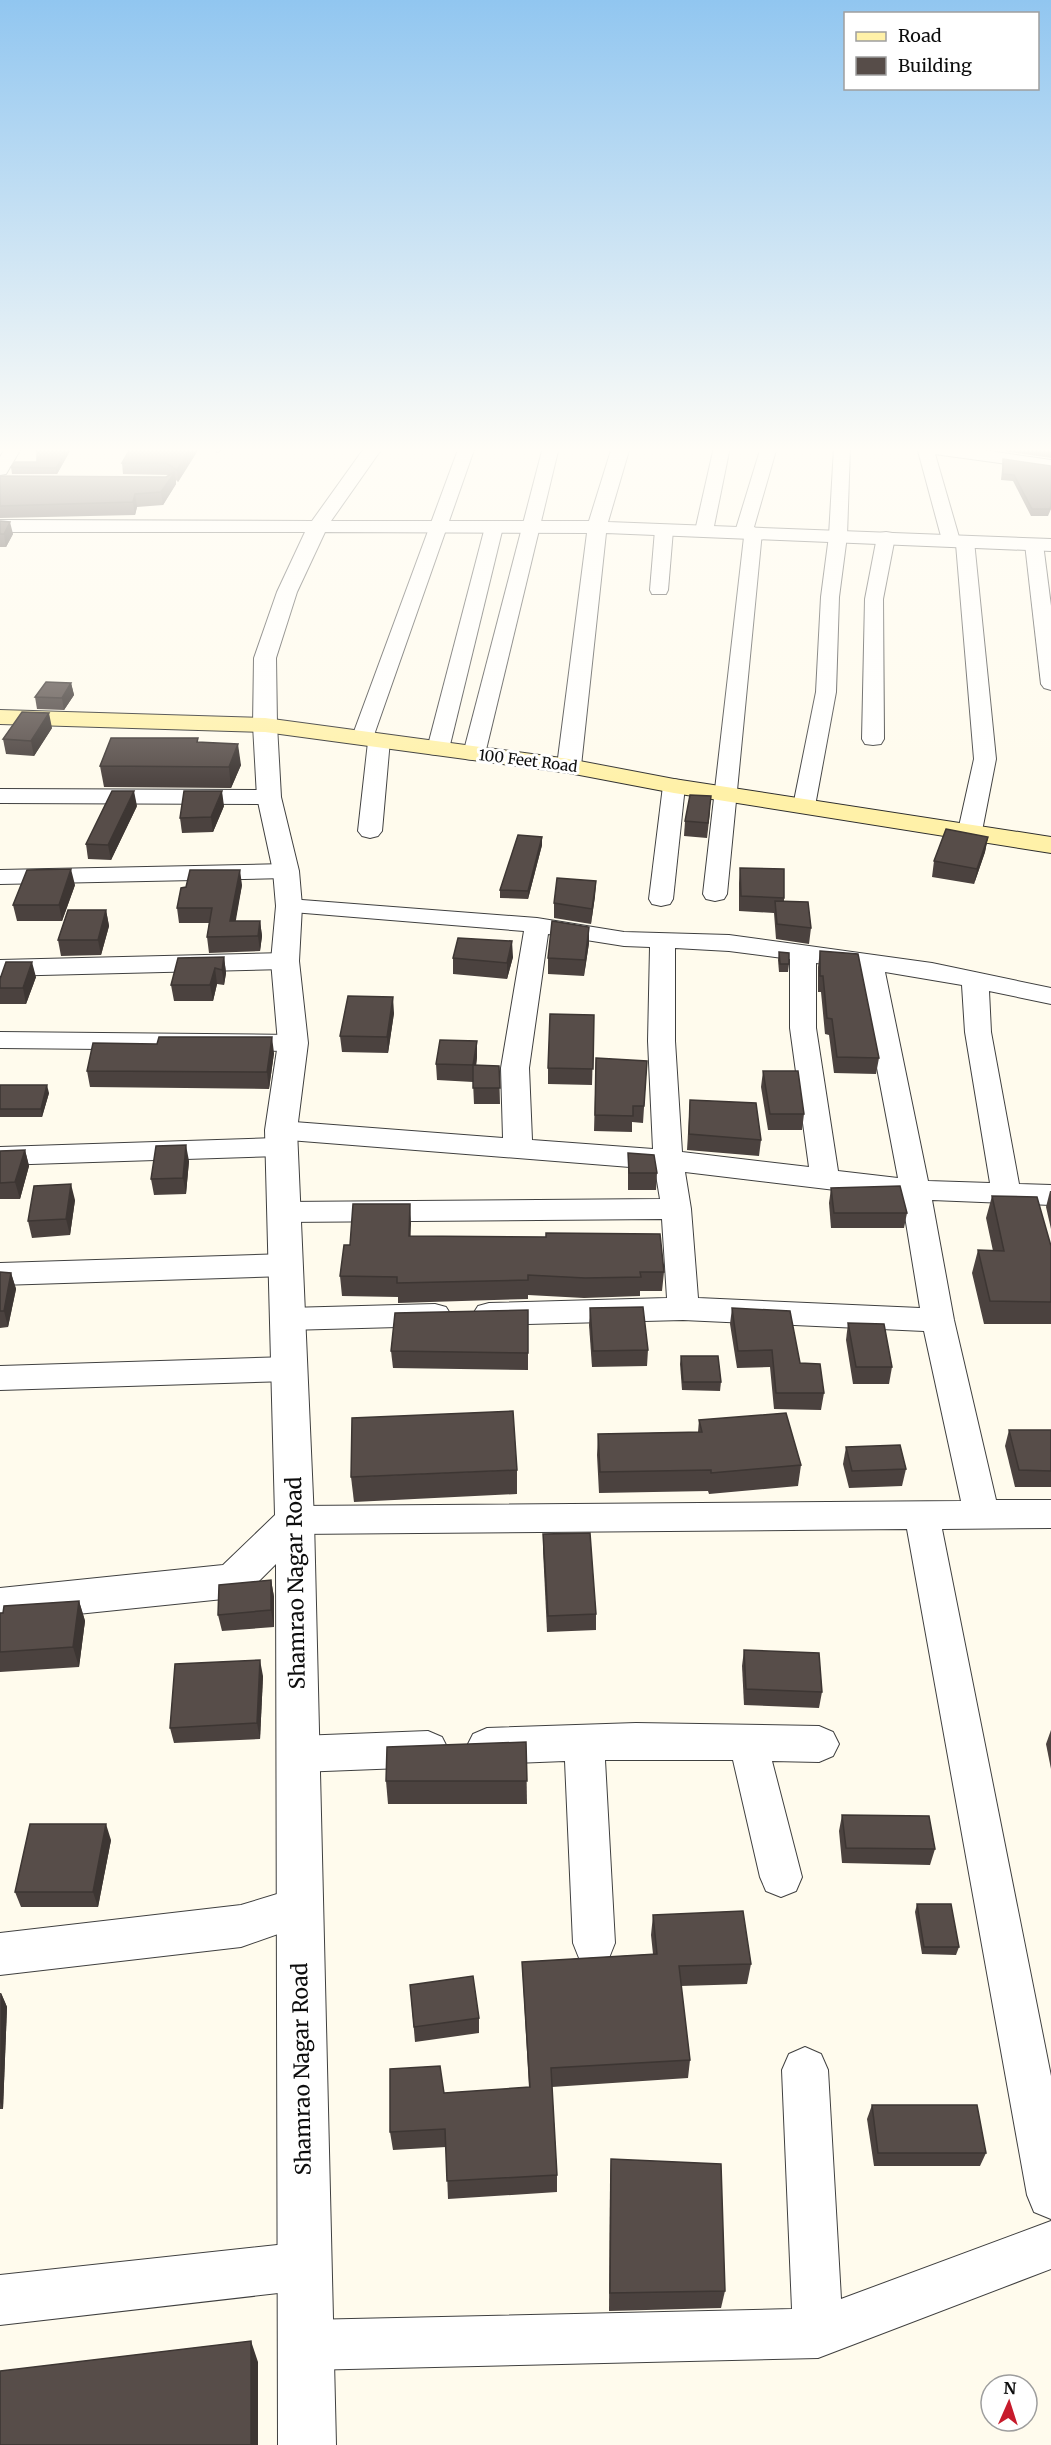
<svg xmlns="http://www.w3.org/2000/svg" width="1051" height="2445" font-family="Merriweather,serif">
<rect width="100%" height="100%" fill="#fffbed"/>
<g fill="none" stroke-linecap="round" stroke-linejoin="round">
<defs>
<g id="minor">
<path d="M6 447H22L6 474 0 475V457Z"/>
<path d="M209 447H226L218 452Z"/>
<path d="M459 447H475L374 735H387L390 740 382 831 378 836 370 838 362 836 358 831 368 742H355L352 737Z"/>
<path d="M543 447H559L485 754 482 759 474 760 466 759 463 754Z"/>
<path d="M714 447H730L713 531 710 535H698L695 531Z"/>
<path d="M761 447H777L754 527 762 532 727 894 724 899 715 901 706 899 703 894 744 537 738 536 735 532Z"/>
<path d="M834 447H850L847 536 839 597 836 692 815 806 812 811 804 813 796 811 793 806 816 692 821 597 829 536Z"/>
<path d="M917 447H933L959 537H971L974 541 996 759 982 831 978 836 970 838 962 836 958 831 974 759 956 544H945L942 540Z"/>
<path d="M494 522 500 523 503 527 449 749 446 754 438 755 430 754 427 749 485 527 488 523Z"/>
<path d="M664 525 670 526 673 530 668 590 666 594H652L650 590 655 530 658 526Z"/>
<path d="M886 532 892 533 895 537 883 599 884 739 881 744 873 745 865 744 862 739 865 599 877 537 880 533Z"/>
<path d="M1034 539 1040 540 1043 544 1051 606V690L1044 688 1041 684 1025 544 1028 540Z"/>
<path d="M674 779 682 781 685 786 673 899 670 904 661 906 652 904 649 899 663 786 666 781Z"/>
<path d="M0 789 269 790 277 792 280 797 277 802 269 804 0 803Z"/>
<path d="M286 864 294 866 298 871 294 876 286 878 0 884V870Z"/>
<path d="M289 899 537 918 624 932 729 935 932 963 1051 988V1004L989 991 991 1032 1019 1184 1051 1185V1205L932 1200 954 1320 996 1500H1051V1528L942 1529 1051 2076V2219L1034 2212 1027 2195 907 1529 295 1534 283 1530 277 1520 283 1510 295 1506 961 1501 924 1331 683 1320 489 1325 478 1322 473 1314 478 1306 489 1303 667 1298 662 1219 284 1222 273 1219 269 1212 273 1205 284 1202 660 1199 655 1169 289 1140 295 1147 291 1154 281 1156 0 1165V1147L276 1138 271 1136 267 1130 271 1124 281 1121 503 1138 501 1068 524 931 280 911 277 906 280 901ZM548 934 624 946 650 947 648 1041 653 1149 532 1140 529 1068ZM675 948 729 951 790 959V1028L809 1167 682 1152 675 1041ZM816 963 858 968 898 1178 838 1171 816 1028ZM885 972 962 985 965 1032 990 1183 928 1181ZM685 1172 902 1198 920 1308 698 1298 691 1209Z"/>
<path d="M285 953 294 956 298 961 294 966 285 969 0 976V960Z"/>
<path d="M0 1032 293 1035 302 1037 306 1043 302 1049 293 1051 0 1048Z"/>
<path d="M286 1254 297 1257 301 1265 297 1273 286 1276 0 1285V1263Z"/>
<path d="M435 1304 446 1307 451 1315 446 1323 435 1326 288 1330 277 1327 272 1319 277 1311 288 1308Z"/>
<path d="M289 1357 301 1360 305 1369 301 1378 289 1381 0 1390V1366Z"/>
<path d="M636 1723 819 1726 833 1732 839 1744 833 1756 819 1762 772 1761 802 1877 796 1891 781 1897 766 1891 760 1877 733 1760H605L615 1943 609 1958 594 1964 579 1958 573 1943 565 1761 487 1764 473 1758 467 1746 473 1734 487 1728Z"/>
<path d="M428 1731 442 1737 448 1749 442 1761 428 1767 299 1772 285 1767 279 1754 285 1741 299 1736Z"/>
<path d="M300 1887 315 1893 321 1907 315 1921 241 1947 0 1975V1933L241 1905Z"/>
<path d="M805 2047 821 2054 828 2070 841 2299 1051 2221V2269L818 2358 306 2370 288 2363 281 2345 288 2327 306 2320 792 2309 782 2070 789 2054Z"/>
<path d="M305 2242 322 2249 329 2266 322 2283 305 2290 0 2325V2275Z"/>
</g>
<g id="tertiary">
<path d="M365 447H383L331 521H589L612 447H630L608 522 1051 539V551L606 533 581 766 577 771 569 773 561 771 557 766 587 533 325 532 297 592 276 658 277 725 281 797 299 871 302 906 299 961 308 1043 297 1130 314 1520 336 2445H278L276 1564 247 1593 233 1598 0 1622V1588L223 1565 275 1515 265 1130 278 1043 271 961 276 906 273 871 257 797 253 725 254 658 277 592 305 532H0V520L312 521Z"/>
<path d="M911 447H962L1051 460V470L920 452Z"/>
</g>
<path id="secondary" d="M0 710 265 718 569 759 674 779 1051 837V853L674 793 569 773 265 732 0 724Z"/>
</defs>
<!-- minor casing -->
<use href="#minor" stroke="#404040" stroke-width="2"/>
<!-- tertiary casing -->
<use href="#tertiary" stroke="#404040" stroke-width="2"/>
<!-- secondary casing -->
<use href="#secondary" stroke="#2f2f2f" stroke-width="2"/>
<!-- minor -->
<use href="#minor" fill="#fff" fill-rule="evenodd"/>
<!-- tertiary -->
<use href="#tertiary" fill="#fff" fill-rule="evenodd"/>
<!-- secondary -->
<use href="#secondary" fill="#fff1a8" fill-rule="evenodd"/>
</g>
<!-- wall -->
<g fill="#4b423f">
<path d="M37 447H70V451L57 474H12L11 467 37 462Z"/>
<path d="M131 447H200L178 482 176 480V484L163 505 137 507 135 515 0 518V478L166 477 169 475 123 474 122 463Z"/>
<path d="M1003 447H1051V458L1003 451Z"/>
<path d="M1003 459 1051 466V509L1048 516H1031L1013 481 1001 480Z"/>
<path d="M0 521 13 534 6 547H0Z"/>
<path d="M71 683 74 695 64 710 37 709 35 697Z"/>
<path d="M52 728 34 756 6 754 3 739Z"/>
<path d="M198 742 241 765 231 788 104 787 100 766Z"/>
<path d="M137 806 111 860 88 859 86 844Z"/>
<path d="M224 806 213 832 182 833 180 818Z"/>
<path d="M710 812 707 838 684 836 685 821Z"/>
<path d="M542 837V845L528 899 500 898V890Z"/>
<path d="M988 837 985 852 974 884 932 877 934 861Z"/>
<path d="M740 868 784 898V901L811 928 809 944 776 939 774 913 739 911V883Z"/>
<path d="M596 881 595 896 591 924 554 918V903Z"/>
<path d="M75 885 62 921H17L13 905Z"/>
<path d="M242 885 235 921H260L262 936 260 951 209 953 207 937 209 923H179L177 908Z"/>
<path d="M106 910 109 926 101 955 61 956 58 940Z"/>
<path d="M589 927V943L584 976 548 974V958Z"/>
<path d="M820 951 879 1058 876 1074 834 1073 829 1035 825 1034 821 992H818V967Z"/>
<path d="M779 952 789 964 788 972H779L778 960Z"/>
<path d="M224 957 226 973 224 985 217 984 213 1001H174L171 985Z"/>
<path d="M513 957 507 979 453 974V958Z"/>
<path d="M36 977 26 1004H0V979Z"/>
<path d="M394 1013 388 1053 342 1052 340 1036Z"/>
<path d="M594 1015 592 1085 548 1084V1068Z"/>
<path d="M157 1044 274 1053 269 1089 90 1087 87 1071Z"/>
<path d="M477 1057 476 1066H499L500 1104H474L473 1082 437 1080 436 1064Z"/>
<path d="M596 1058 647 1061 643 1123 632 1122V1132L594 1131Z"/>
<path d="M763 1071 804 1114 802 1130H768L761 1087Z"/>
<path d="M0 1085 49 1093 42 1117H0Z"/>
<path d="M690 1100 761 1140 759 1156 687 1150Z"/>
<path d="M25 1150 29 1166 20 1199H0V1151Z"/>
<path d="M628 1153 657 1173 656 1190H628Z"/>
<path d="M189 1161 186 1194 154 1195 151 1179Z"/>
<path d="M831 1188 907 1213 904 1228H831L829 1203Z"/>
<path d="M1050 1191H1051V1229L1046 1207Z"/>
<path d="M992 1196 1051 1246V1324H984L972 1273 978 1250 993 1251 986 1218Z"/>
<path d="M75 1200 70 1235 32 1238 28 1221Z"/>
<path d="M410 1204V1236L664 1272 662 1291H640V1296L584 1298 528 1295V1299L398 1303V1297L342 1296 340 1276 350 1245Z"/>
<path d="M0 1272 11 1273 16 1289 8 1327 0 1328Z"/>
<path d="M590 1308 648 1350 647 1366 592 1367 589 1325Z"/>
<path d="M732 1308 800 1363 824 1393 821 1410 774 1409 770 1367 737 1368 730 1324Z"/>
<path d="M528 1310V1370L393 1368 391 1351Z"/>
<path d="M848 1323 892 1367 889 1384H853L846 1340Z"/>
<path d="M681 1356 721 1382 720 1391 682 1390 680 1364Z"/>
<path d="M699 1420 801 1465 798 1486 709 1494 708 1491 599 1493 597 1455 598 1434 698 1432Z"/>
<path d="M1009 1430H1051V1487H1015L1005 1446Z"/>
<path d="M846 1447 906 1469 902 1486 849 1488 843 1464Z"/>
<path d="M517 1470V1494L354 1502 351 1477Z"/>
<path d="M543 1534 596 1614V1630L547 1632 543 1550Z"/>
<path d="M271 1580 274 1597V1627L222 1631 218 1615Z"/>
<path d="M79 1601 85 1621 79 1667 0 1672V1613Z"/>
<path d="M744 1650 822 1692 819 1708 744 1705 742 1666Z"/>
<path d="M263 1676 260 1739 174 1743 170 1728Z"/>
<path d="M1051 1730V1769L1046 1744Z"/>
<path d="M526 1742 527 1804H388L386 1781Z"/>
<path d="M842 1815 935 1849 930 1865 842 1863 839 1831Z"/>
<path d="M111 1840 98 1907H21L15 1892Z"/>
<path d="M917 1904 959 1947 956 1955 922 1954 915 1912Z"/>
<path d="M653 1915 751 1964 747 1984 681 1986 690 2060 688 2078 552 2087 557 2175V2192L448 2199 446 2147 393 2150 390 2132 444 2093 529 2088 523 1981 522 1962 653 1954 651 1935Z"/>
<path d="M410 1985 479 2018V2033L415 2042Z"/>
<path d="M0 1993H1L7 2007 3 2109H0Z"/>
<path d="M872 2105 986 2153 980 2166H874L867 2119Z"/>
<path d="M611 2159 725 2291 721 2308 609 2311 610 2179Z"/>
</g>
<!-- shaded-wall -->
<g fill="#3d3633">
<path d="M68 447H70V451L57 474 56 468Z"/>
<path d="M191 447H200L178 482 177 470Z"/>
<path d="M175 472 176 484 163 505 161 492Z"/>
<path d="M135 494 137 507 135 515 133 502Z"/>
<path d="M10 522 13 534 6 547 4 534Z"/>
<path d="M71 683 74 695 64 710 62 698Z"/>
<path d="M49 713 52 728 34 756 31 741Z"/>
<path d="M238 744 241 765 231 788 229 767Z"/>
<path d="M134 791 137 806 111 860 108 845Z"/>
<path d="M222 791 224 806 213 832 211 817Z"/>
<path d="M542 837V845L528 899V891Z"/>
<path d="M988 837 985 852 974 884 977 869Z"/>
<path d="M71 869 75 885 62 921 59 905Z"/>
<path d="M240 870 242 885 233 937 230 921Z"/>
<path d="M596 881 595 896 591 924 592 909Z"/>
<path d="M106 910 109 926 101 955 98 940Z"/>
<path d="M260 921 262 936 260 951 258 936Z"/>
<path d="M589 927V943L584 976 585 960Z"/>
<path d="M512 941 513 957 507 979V963Z"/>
<path d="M224 957 226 973 224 985 222 970Z"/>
<path d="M32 962 36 977 26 1004 23 988Z"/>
<path d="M215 968 217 984 213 1001 210 985Z"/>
<path d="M393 997 394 1013 388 1053 387 1037Z"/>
<path d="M272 1037 274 1053 269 1089 267 1072Z"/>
<path d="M477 1041V1057L474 1082 473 1065Z"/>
<path d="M47 1085 49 1093 42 1117 41 1109Z"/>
<path d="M186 1145 189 1161 186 1194 183 1178Z"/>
<path d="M25 1150 29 1166 20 1199 15 1182Z"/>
<path d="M71 1184 75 1200 70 1235 66 1219Z"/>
<path d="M410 1204 411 1223 410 1256 409 1236Z"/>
<path d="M11 1273 16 1289 8 1327 4 1311Z"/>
<path d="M271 1580 274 1597V1627L271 1610Z"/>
<path d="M79 1601 85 1621 79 1667 73 1647Z"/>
<path d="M260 1660 263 1676 260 1739 257 1723Z"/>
<path d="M106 1824 111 1840 98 1907 93 1892Z"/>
<path d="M1 1993 7 2007 3 2109 0 2102Z"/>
<path d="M251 2341 258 2362V2445H251Z"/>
</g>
<!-- building -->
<g fill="#574d49" stroke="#3d3633" stroke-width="1.5">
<path d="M37 447H68L56 468 11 467 15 462H37Z"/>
<path d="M131 447H191L177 470 166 463H122Z"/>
<path d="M1025 447H1051V451Z"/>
<path d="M1003 459 1051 466V506L1050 509H1032L1014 475 1003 474Z"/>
<path d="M175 472 161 492 135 494 133 502 0 506V478L1 476 166 477Z"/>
<path d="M0 521 10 522 4 534H0Z"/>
<path d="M46 682 71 683 62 698 35 697Z"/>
<path d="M22 712 49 713 31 741 3 739Z"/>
<path d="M111 738H198L197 742 238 744 229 767 100 766Z"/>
<path d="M112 791H134L108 845 86 844Z"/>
<path d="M184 791H222L211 817 180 818Z"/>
<path d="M690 795 711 796 708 823 685 821Z"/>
<path d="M946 829 988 837 977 869 934 861Z"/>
<path d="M518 835 542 837 528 891 500 890Z"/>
<path d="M740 868 784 869V898L741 896Z"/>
<path d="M71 869 59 905H13L27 870Z"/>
<path d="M190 870H240L230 921H260L258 936 207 937 212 908H177L181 888 186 887Z"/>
<path d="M557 878 596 881 592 909 554 903Z"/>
<path d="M775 901 808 902 811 928 777 924Z"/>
<path d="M68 910H106L98 940H58Z"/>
<path d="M552 921 589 927 585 960 548 958Z"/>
<path d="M458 938 512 941 507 963 453 958Z"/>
<path d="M820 951 858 954 879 1058 837 1057 832 1019 827 1018 823 976H820Z"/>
<path d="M779 952 789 953V964H780Z"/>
<path d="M224 957 222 970 215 968 210 985H171L178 958Z"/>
<path d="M6 962H32L23 988H0V979Z"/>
<path d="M348 996 393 997 387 1037 340 1036Z"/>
<path d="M550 1014 594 1015 593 1069 548 1068Z"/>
<path d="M159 1037H272L267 1072 87 1071 93 1043 157 1044Z"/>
<path d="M440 1040 477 1041 473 1065 436 1064Z"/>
<path d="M596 1058 647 1061 644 1106H633V1116L595 1115Z"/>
<path d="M473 1065 499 1066 500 1088H473Z"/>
<path d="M763 1071H798L804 1114H770Z"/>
<path d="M0 1085H47L41 1109H0Z"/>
<path d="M690 1100 756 1103 761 1140 689 1134Z"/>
<path d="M186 1145 183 1178 151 1179 156 1146Z"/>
<path d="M25 1150 15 1182 0 1183V1151Z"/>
<path d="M628 1153 654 1155 657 1173H629Z"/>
<path d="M71 1184 66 1219 28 1221 34 1186Z"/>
<path d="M900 1186 907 1213H834L831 1188Z"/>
<path d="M992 1196 1037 1197 1051 1246V1302L990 1301 978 1250 1004 1251Z"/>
<path d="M353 1204H410L409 1236 546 1237V1233L660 1234 664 1272H640L641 1277 585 1278 528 1275V1280L397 1283V1277L340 1276 344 1245H350Z"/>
<path d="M0 1272 11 1273 4 1311H0Z"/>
<path d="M643 1307 648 1350 593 1351 590 1308Z"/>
<path d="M732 1308 790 1311 800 1363 820 1364 824 1393H776L772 1350 738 1351Z"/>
<path d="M528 1310V1353L391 1351 395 1313Z"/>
<path d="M848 1323 884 1324 892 1367H856Z"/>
<path d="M681 1356H718L721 1382H683Z"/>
<path d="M513 1411 517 1470 351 1477 352 1418Z"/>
<path d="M786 1413 801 1465 711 1473V1470L600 1472 598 1434 702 1432 699 1420Z"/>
<path d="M1009 1430H1051V1471L1019 1470Z"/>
<path d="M900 1445 906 1469 852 1471 846 1447Z"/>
<path d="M590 1533 596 1614 548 1616 543 1534Z"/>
<path d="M271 1580V1610L218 1615 219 1585Z"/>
<path d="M79 1601 73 1647 0 1652V1613H3L4 1606Z"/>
<path d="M744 1650 819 1653 822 1692 746 1689Z"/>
<path d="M260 1660 257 1723 170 1728 175 1664Z"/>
<path d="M526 1742 527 1781H386L387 1747Z"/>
<path d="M842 1815 929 1816 935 1849 846 1848Z"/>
<path d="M30 1824H106L93 1892H15Z"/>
<path d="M917 1904H951L959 1947H924Z"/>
<path d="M743 1911 751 1964 679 1966 690 2060 551 2068 557 2175 447 2181 445 2129 390 2132V2069L440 2066 444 2093 530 2087 522 1962 657 1954 653 1915Z"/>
<path d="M473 1976 479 2018 414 2027 410 1985Z"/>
<path d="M872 2105H977L986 2153H878Z"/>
<path d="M611 2159 721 2164 725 2291 610 2293Z"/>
<path d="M251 2341V2445H0V2371Z"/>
</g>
<!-- sky -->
<linearGradient id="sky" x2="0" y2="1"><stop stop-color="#91c6f0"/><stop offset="0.57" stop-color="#fffdf7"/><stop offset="1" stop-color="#fffdf7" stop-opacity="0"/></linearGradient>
<rect width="1051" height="790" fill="url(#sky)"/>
<g text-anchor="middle" stroke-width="6" stroke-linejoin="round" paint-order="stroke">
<!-- far-street labels -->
<g font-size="15" fill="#0d0d0d" stroke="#fff">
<text transform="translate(528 761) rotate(7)" y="5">100 Feet Road</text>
</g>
<!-- near-street labels -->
<g font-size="21" fill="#0d0d0d" stroke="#fff">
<text transform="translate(296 1583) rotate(-91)" y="7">Shamrao Nagar Road</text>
<text transform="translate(302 2069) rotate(-91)" y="7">Shamrao Nagar Road</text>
</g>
</g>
<!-- legend -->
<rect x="844" y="12" width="195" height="78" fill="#ffffff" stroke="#9e9e9e" stroke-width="1.5"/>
<rect x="856" y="32" width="30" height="9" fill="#fff1a8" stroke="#9e9e9e" stroke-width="1.5"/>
<text x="898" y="42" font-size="18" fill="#0d0d0d">Road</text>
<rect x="856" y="57" width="30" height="18" fill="#574d49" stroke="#9e9e9e" stroke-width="1.5"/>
<text x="898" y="72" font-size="18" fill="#0d0d0d">Building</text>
<!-- north arrow -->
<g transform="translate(1009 2403) rotate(3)"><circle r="28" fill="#ffffff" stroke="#9e9e9e" stroke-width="1.5"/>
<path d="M0-4.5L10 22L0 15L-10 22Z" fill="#c71b2c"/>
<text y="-9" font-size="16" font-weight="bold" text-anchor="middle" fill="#0d0d0d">N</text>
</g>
</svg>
